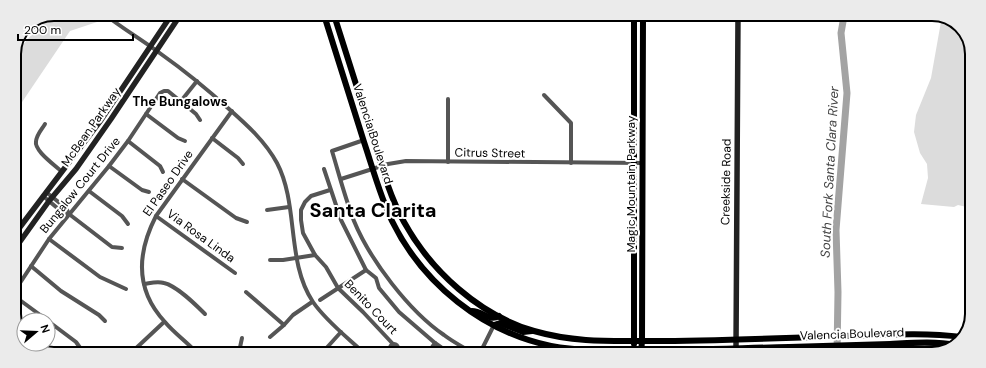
<svg xmlns="http://www.w3.org/2000/svg" width="986" height="368" font-family="'DM Sans',sans-serif">
<rect width="100%" height="100%" fill="#fff"/>
<!-- green -->
<g fill="#dcdcdc">
<path d="M54 14H91L100 21 70 31 14 114V55L47 17Z"/>
<path d="M942 16H945L964 29 972 51 971 208 958 205 954 207 921 204 928 178 927 164 920 153 914 132 916 115 931 78Z"/>
</g>
<g fill="none" stroke-linecap="round" stroke-linejoin="round">
<!-- river -->
<path stroke="#a3a3a3" stroke-width="7" d="M837 354 838 292 836 230 847 93 841 33 844 16"/>
<!-- street -->
<g stroke="#555" stroke-width="4">
<path d="M104 14C122 28 142 40 161 54 185 71 207 89 229 109 247 125 265 141 277 163 299 205 286 262 313 302 326 321 347 337 364 353"/>
<path d="M544 95 571 123V163"/>
<path d="M448 99V162"/>
<path d="M181 101 197 81"/>
<path d="M146 114 178 138 185 141"/>
<path d="M45 124C42 129 37 134 36 141 34 151 55 165 62 172"/>
<path d="M212 138 238 158 243 164"/>
<path d="M364 140 332 151C339 174 345 198 354 221 370 260 409 311 444 335 453 342 463 347 473 353"/>
<path d="M128 141 160 166 163 172"/>
<path d="M109 166 142 190 149 192"/>
<path d="M324 169 341 220 366 270 376 278 379 288 399 312 435 343 449 353"/>
<path d="M182 179 236 218 247 222"/>
<path d="M341 179 388 164 406 161 643 163"/>
<path d="M330 190 311 196 305 202 301 210V220L303 233 315 255 326 267 338 288 363 312 393 344"/>
<path d="M89 191 122 216 128 224"/>
<path d="M46 192 66 208 69 214"/>
<path d="M43 196 62 212 69 214 112 247 122 248"/>
<path d="M267 210 289 207"/>
<path d="M156 216 235 273"/>
<path d="M49 239 100 277 126 289"/>
<path d="M270 260H283L315 255"/>
<path d="M31 266 61 291 99 315 105 321"/>
<path d="M144 284C151 283 157 281 164 283 177 286 195 304 205 314"/>
<path d="M246 292 284 325 270 337"/>
<path d="M320 300 366 270"/>
<path d="M47 320 17 298 15 294 16 289 49 239 109 166 128 141 160 93 164 91H168L196 114 200 120"/>
<path d="M48 321 76 342 81 349"/>
<path d="M284 325 293 315 312 302"/>
<path d="M21 336 24 338"/>
<path d="M32 344 43 352"/>
<circle cx="394" cy="348" r="4"/>
<path d="M132 352 164 322"/>
<path d="M196 352C186 341 174 333 165 322 135 290 137 253 156 216L232 111"/>
<path d="M239 352 242 338"/>
<path d="M322 353 341 332"/>
<path d="M386 353 391 349"/>
<path d="M428 353 435 343"/>
<path d="M480 353 494 325"/>
</g>
<!-- secondary -->
<g stroke="#222" stroke-width="5.5">
<path d="M14 235 101 120 172 14"/>
<path d="M14 250 49 201 76 169 111 119 181 14"/>
<path d="M736 348 738 16"/>
</g>
<!-- primary -->
<g stroke="#000" stroke-width="6">
<path d="M324 15C337 57 351 100 364 142 373 169 380 196 392 221 423 284 483 332 551 346 583 352 615 350 647 350 694 350 742 348 789 347 823 346 856 345 890 344 911 343 935 341 956 345"/>
<path d="M334 15C347 57 361 99 374 141 382 168 390 197 404 222 431 271 479 315 534 331 576 343 610 341 653 341 716 341 779 338 843 336 882 335 923 332 962 337"/>
<path d="M634 15V344"/>
<path d="M472 311C483 311 489 322 499 316"/>
<path d="M494 325 500 323 523 332 532 331"/>
<path d="M641 353 642 341 643 15"/>
</g>
</g>
<g text-anchor="middle" stroke-width="4" stroke-linejoin="round" paint-order="stroke">
<!-- street labels -->
<g font-size="12" fill="#000" stroke="#fff">
<text transform="translate(91 127) rotate(-55)" y="4">McBean Parkway</text>
<text transform="translate(373 134) rotate(72)" y="4">Valencia Boulevard</text>
<text transform="translate(490 153) rotate(1)" y="4">Citrus Street</text>
<text transform="translate(726 182) rotate(-89)" y="4">Creekside Road</text>
<text transform="translate(168 183) rotate(-55)" y="4">El Paseo Drive</text>
<text transform="translate(631 184) rotate(-90)" y="4">Magic Mountain Parkway</text>
<text transform="translate(80 185) rotate(-51)" y="4">Bungalow Court Drive</text>
<text transform="translate(201 236) rotate(36)" y="4">Via Rosa Linda</text>
<text transform="translate(371 307) rotate(46)" y="4">Benito Court</text>
<text transform="translate(852 334) rotate(-2)" y="4">Valencia Boulevard</text>
</g>
<!-- neighbourhood labels -->
<g font-size="13" font-weight="bold" fill="#000" stroke="#fff">
<text x="180" y="106">The Bungalows</text>
</g>
<!-- water labels -->
<g font-size="13" font-style="italic" fill="#444" stroke="#fff">
<text transform="translate(829 172) rotate(-87)" y="5">South Fork Santa Clara River</text>
</g>
<!-- town labels -->
<g font-size="20" font-weight="bold" fill="#000" stroke="#fff">
<text x="373" y="217">Santa Clarita</text>
</g>
</g>
<!-- crop -->
<path d="M0 0H986V368H0ZM54 21H932A33 33 0 0 1 965 54V314A33 33 0 0 1 932 347H54A33 33 0 0 1 21 314V54A33 33 0 0 1 54 21Z" fill="#ebebeb" fill-rule="evenodd"/>
<path fill="none" stroke="#000" stroke-width="2" d="M54 21H932A33 33 0 0 1 965 54V314A33 33 0 0 1 932 347H54A33 33 0 0 1 21 314V54A33 33 0 0 1 54 21Z"/>
<!-- north arrow -->
<g transform="translate(36 332) rotate(71)"><circle r="19" fill="#ffffff" stroke="#999999"/>
<path d="M0-3L7 15L0 10L-7 15Z" fill="#000000"/>
<text y="-6" font-size="11" font-weight="bold" text-anchor="middle" fill="#000000">N</text>
</g>
<!-- scale -->
<path d="M18 34v6h115v-6" fill="none" stroke="#000000" stroke-width="2"/>
<text x="24" y="34" font-size="12" fill="#000000" stroke="#ffffff" stroke-width="3" paint-order="stroke">200 m</text>
</svg>
